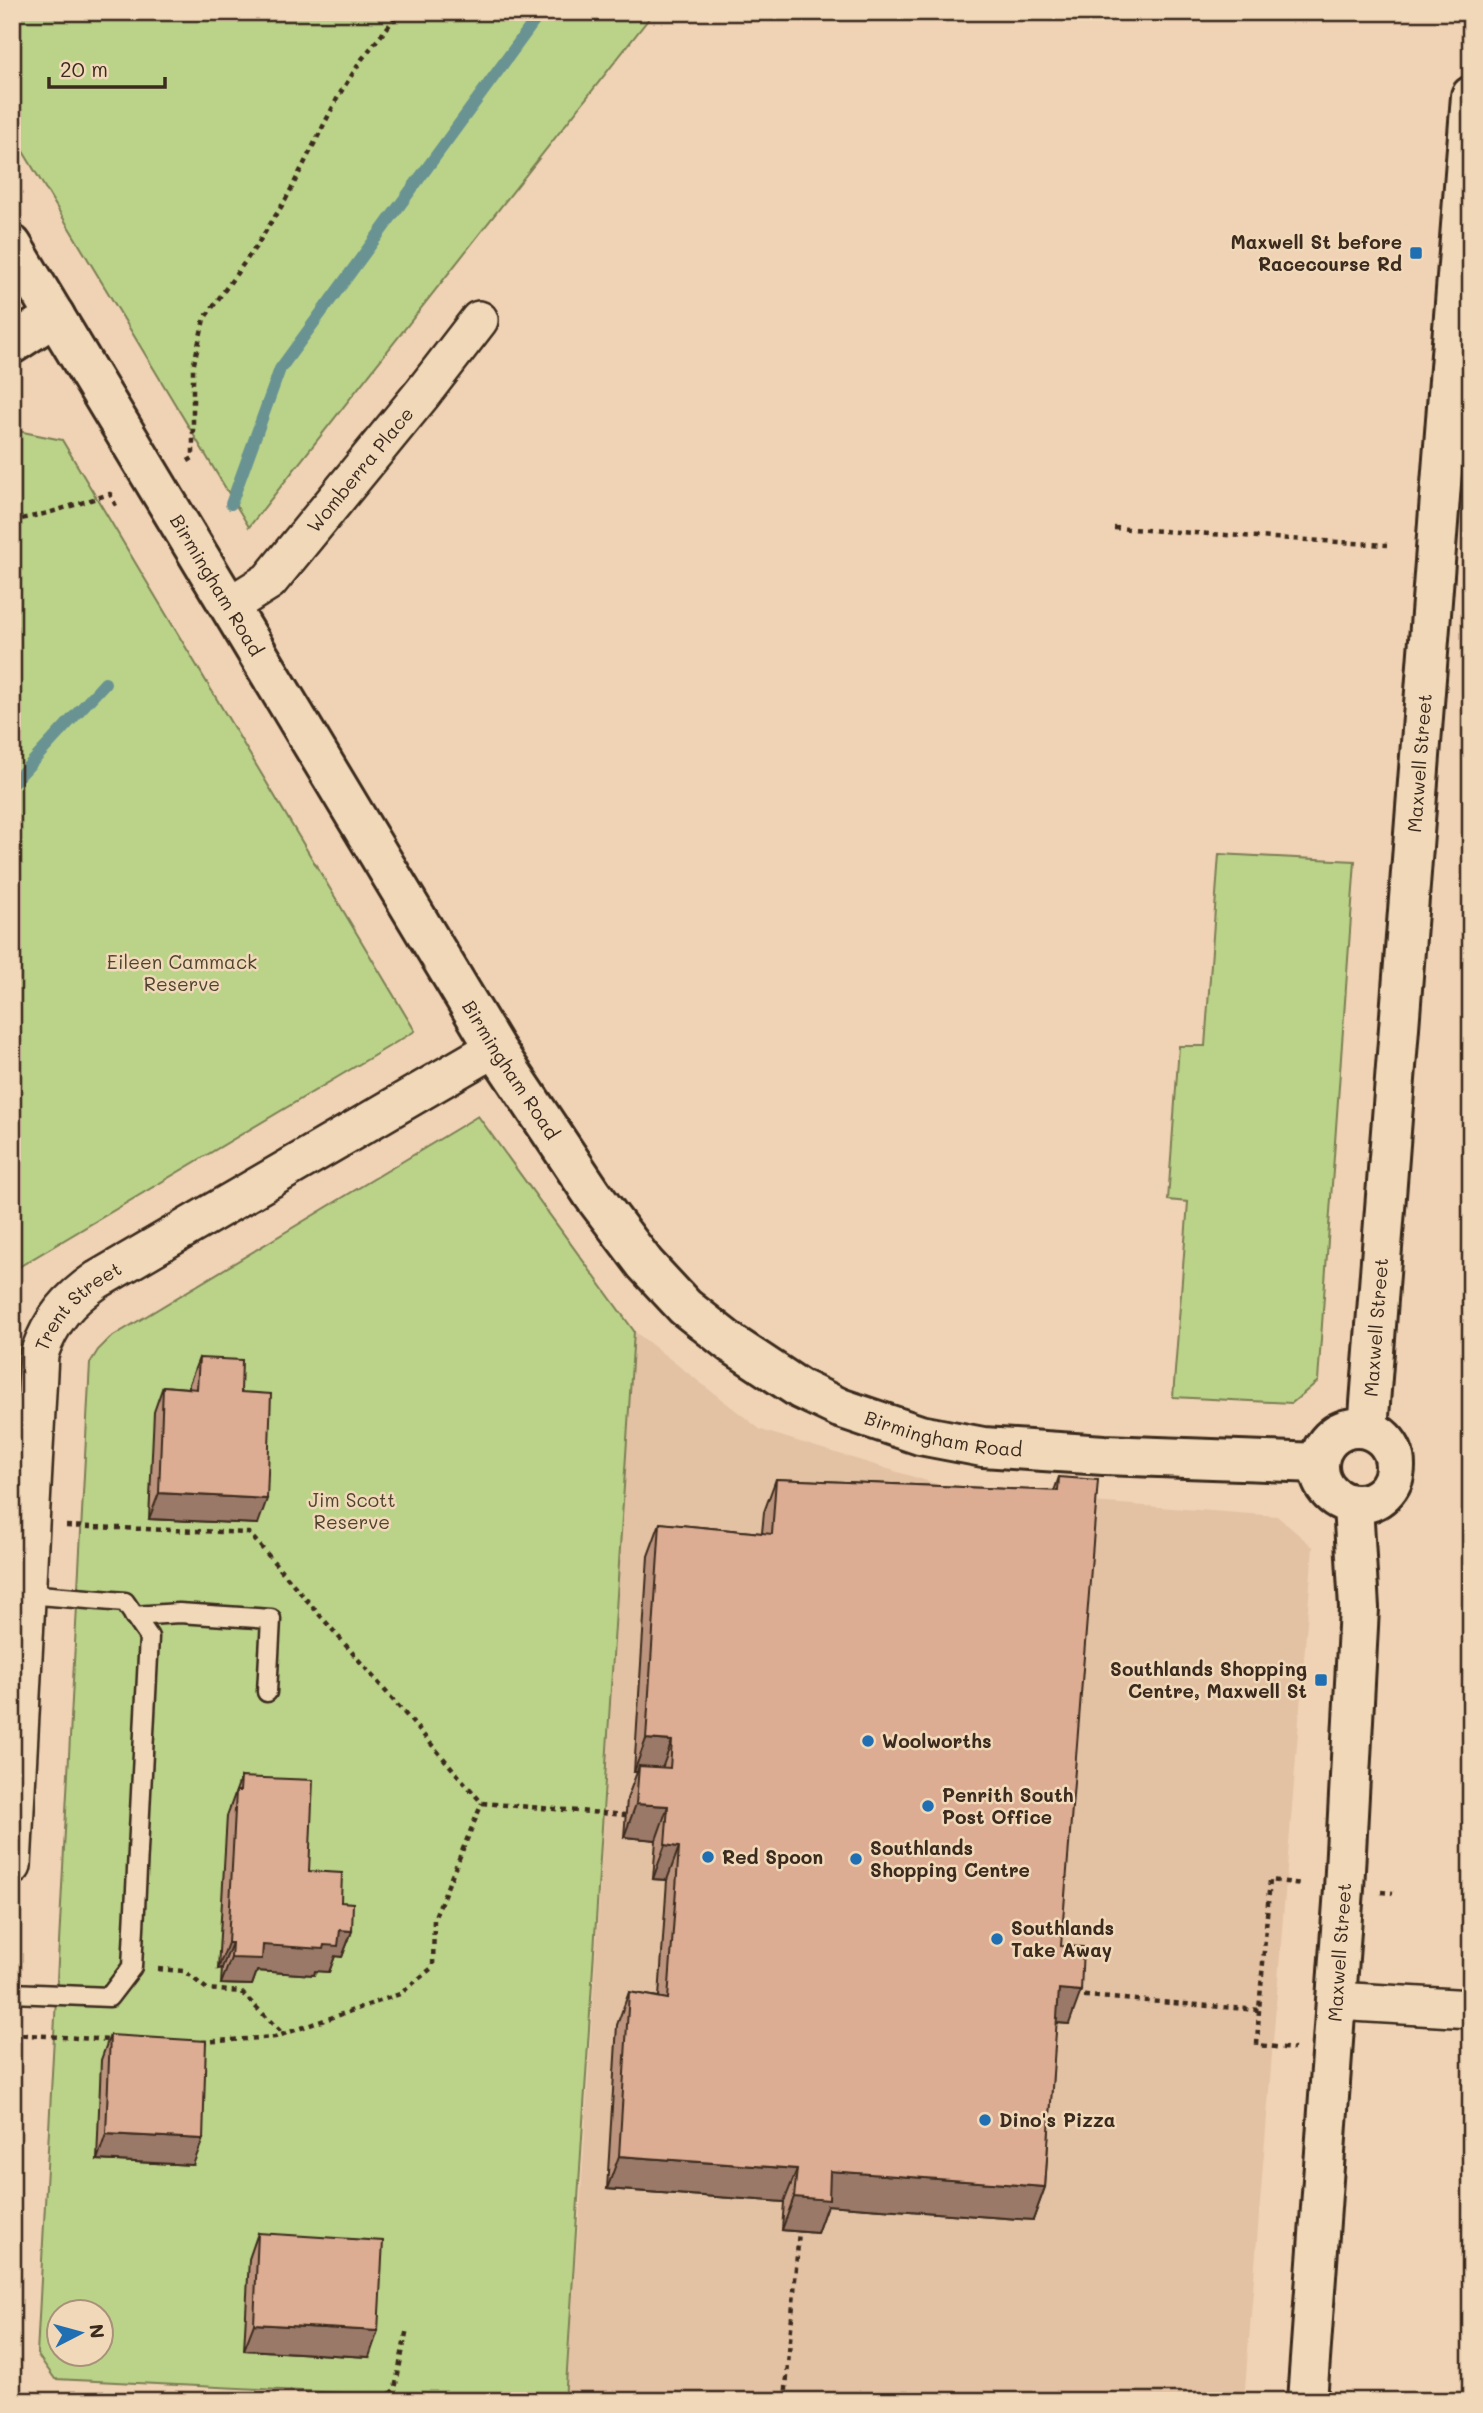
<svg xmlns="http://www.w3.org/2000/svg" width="1483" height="2413" font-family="Mali,sans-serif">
<rect width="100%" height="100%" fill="#f0d3b4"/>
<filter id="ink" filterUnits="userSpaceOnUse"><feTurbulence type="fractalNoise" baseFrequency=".0143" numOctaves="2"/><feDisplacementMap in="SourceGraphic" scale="14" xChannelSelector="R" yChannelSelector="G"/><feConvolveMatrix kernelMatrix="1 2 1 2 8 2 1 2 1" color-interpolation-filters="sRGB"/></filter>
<g filter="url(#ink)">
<!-- built -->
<path fill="#e3c2a4" d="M634 1331 761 1430 963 1492 1277 1516 1313 1547 1244 2401H565L581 2193Z"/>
<!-- green -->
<g fill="#bbd389" stroke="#7b7e54" stroke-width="2" fill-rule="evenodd">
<path d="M12 12H654L249 527 12 133Z"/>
<path d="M13 430 62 440 415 1031 12 1271Z"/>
<path d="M1219 854 1355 861 1318 1381 1292 1403 1173 1397 1188 1202 1168 1200 1179 1046H1205Z"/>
<path d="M478 1116 634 1331 565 2401H506L55 2379 37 2354 90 1363 98 1350 110 1338ZM60 2312H102V2354H60Z"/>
</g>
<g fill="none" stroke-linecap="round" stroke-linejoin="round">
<!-- stream -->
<g stroke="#699392" stroke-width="12">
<path d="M231 504 280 369 541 12"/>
<path d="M12 784 105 683"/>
</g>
<defs>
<g id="lane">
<path d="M134 1616 179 1613 271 1619 267 1692"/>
<path d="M12 1993 109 1997 132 1967 149 1637 125 1602 26 1594"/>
</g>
<g id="street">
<path id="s1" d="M229 606 269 581 422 394 479 320"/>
<path id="s2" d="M12 1866 39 1354C51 1320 68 1300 97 1280L495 1048"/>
<path d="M1336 2001 1471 2009"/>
</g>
<g id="secondary">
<path id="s3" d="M12 245 495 1048 593 1195 645 1264 685 1307 732 1344 800 1389 840 1408 920 1435 983 1447 1104 1455 1319 1463"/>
<path d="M12 344 55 316"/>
<circle cx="1357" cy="1466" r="38"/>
<path id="s4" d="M1368 1429 1471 96"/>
<path id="s5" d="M1307 2401 1344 1889 1359 1608 1353 1505"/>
</g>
</defs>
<!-- lane casing -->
<use href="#lane" stroke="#3b2a1e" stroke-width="23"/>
<!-- street casing -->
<use href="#street" stroke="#3b2a1e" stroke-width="42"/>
<!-- secondary casing -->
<use href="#secondary" stroke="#3b2a1e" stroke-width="44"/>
<!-- path -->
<g stroke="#3b2a1e" stroke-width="4.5" stroke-dasharray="5 5" stroke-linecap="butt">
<path d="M188 461 193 458V368L204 319 257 245 286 199 339 95 362 59 400 12"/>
<path d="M12 521 48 513 110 494 115 504 120 501"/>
<path d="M1114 528 1387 545"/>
<path d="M66 1526 249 1533 482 1803 626 1815"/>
<path d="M1381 1892 1393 1893"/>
<path d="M158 1969 184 1971 207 1989 241 1992 283 2034"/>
<path d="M1074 1995 1259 2010 1270 1880 1302 1884"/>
<path d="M1259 2010 1257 2045 1294 2049"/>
<path d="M12 2034 112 2040"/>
<path d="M202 2042 275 2037 400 1994 433 1967 434 1919 482 1803"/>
<path d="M383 2401 395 2389 407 2328"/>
<path d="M785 2401 799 2231"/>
</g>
<!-- lane -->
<use href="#lane" stroke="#f0d8b8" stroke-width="18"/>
<!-- street -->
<use href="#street" stroke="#f0d8b8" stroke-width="37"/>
<!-- secondary -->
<use href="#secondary" stroke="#f0d8b8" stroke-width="38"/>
</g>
<!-- wall -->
<g fill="#bd957e" stroke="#3b2a1e" stroke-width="2">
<path d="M199 1358 241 1392 258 1524 149 1519 154 1412 163 1386 189 1388V1384Z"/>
<path d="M1059 1477 1061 1946 1069 2024 1056 2023 1045 2187 1033 2220 827 2205 817 2233 782 2230 784 2202 607 2189 617 2025 629 1992 659 1997 667 1880 653 1879 656 1840 624 1837 627 1799 637 1772H634L648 1556 660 1523 762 1533 764 1512 776 1479 1054 1491Z"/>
<path d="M241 1777 309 1871 341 1902 352 1931 342 1957 335 1956 329 1972 315 1971 314 1975 257 1971 252 1985 221 1984 222 1968 218 1969 227 1816Z"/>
<path d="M110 2035 193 2165 97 2160 101 2060Z"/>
<path d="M258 2233 369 2357 244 2350 249 2259Z"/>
</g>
<!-- shaded-wall -->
<g fill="#9a7967" stroke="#3b2a1e" stroke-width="2">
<path d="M159 1493 267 1499 258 1524 149 1519Z"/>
<path d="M646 1739 672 1741 660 1774 639 1766 637 1772H634Z"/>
<path d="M636 1804 668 1806 656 1840 624 1837Z"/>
<path d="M665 1845 679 1847 667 1880 653 1879Z"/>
<path d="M340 1930 352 1931 342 1957 335 1956 329 1972 315 1971 314 1975 257 1971 252 1985 221 1984 231 1958 263 1945H324Z"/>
<path d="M228 1943H232L222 1968 218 1969Z"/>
<path d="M1059 1989 1081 1991 1069 2024 1047 2022Z"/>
<path d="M106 2134 203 2139 193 2165 97 2160Z"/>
<path d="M619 2156 797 2169 784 2202 607 2189Z"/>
<path d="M830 2171 1045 2187 1033 2220 827 2205 817 2233 782 2230 794 2197Z"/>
<path d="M254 2324 378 2331 369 2357 244 2350Z"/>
</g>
<!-- building -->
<g fill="#dcad93" stroke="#3b2a1e" stroke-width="2">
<path d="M199 1358 242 1360 241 1392 271 1394 267 1499 159 1493 163 1386 197 1389Z"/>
<path d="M1059 1477 1098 1480 1061 1946 1083 1947 1081 1991 1059 1989 1045 2187 830 2171 829 2200 794 2197 797 2169 619 2156 629 1992 668 1999 679 1847 665 1845 668 1806 636 1804 639 1766 670 1768 672 1741 646 1739 660 1523 772 1534 776 1479 1058 1491Z"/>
<path d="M241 1777 313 1780 309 1871 342 1873 341 1902 353 1903 352 1931 340 1930 338 1946 324 1945 323 1949 263 1945 262 1959 231 1958 232 1943H228L236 1791H240Z"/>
<path d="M110 2035 206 2041 203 2139 106 2134Z"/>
<path d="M258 2233 383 2241 378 2331 254 2324Z"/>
</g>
</g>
<!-- markers -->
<g fill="#1f6fb2" stroke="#f0d8b8" stroke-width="2.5">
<rect x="1409" y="246" width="14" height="14" rx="3.5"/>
<rect x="1314" y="1673" width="14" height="14" rx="3.5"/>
<circle cx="868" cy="1741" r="7"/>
<circle cx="928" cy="1806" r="7"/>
<circle cx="708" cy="1857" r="7"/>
<circle cx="856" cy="1859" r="7"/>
<circle cx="997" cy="1939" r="7"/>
<circle cx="985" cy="2120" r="7"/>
</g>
<g text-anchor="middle" stroke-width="5" stroke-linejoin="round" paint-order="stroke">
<!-- poi labels -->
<g font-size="19" font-weight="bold" fill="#3b2a1e" stroke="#f0d8b8" text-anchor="start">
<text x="1402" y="249" text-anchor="end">Maxwell St before<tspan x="1402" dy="22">Racecourse Rd</tspan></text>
<text x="1307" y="1676" text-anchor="end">Southlands Shopping<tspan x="1307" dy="22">Centre, Maxwell St</tspan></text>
<text x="882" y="1748">Woolworths</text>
<text x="942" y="1802">Penrith South<tspan x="942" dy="22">Post Office</tspan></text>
<text x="870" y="1855">Southlands<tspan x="870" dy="22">Shopping Centre</tspan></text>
<text x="722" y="1864">Red Spoon</text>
<text x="1011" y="1935">Southlands<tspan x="1011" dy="22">Take Away</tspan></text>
<text x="999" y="2127">Dino's Pizza</text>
</g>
<!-- street labels -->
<g font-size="19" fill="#3b2a1e" stroke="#f0d8b8">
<text dy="7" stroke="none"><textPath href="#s1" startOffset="191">Womberra Place</textPath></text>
<text dy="7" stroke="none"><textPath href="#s3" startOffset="397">Birmingham Road</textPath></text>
<text dy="7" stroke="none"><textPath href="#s4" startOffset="668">Maxwell Street</textPath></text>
<text dy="7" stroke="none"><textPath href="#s3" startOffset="964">Birmingham Road</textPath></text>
<text dy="7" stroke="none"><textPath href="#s2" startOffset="576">Trent Street</textPath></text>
<text dy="7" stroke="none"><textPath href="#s4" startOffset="102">Maxwell Street</textPath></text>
<text dy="7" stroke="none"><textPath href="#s3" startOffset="1552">Birmingham Road</textPath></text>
<text dy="7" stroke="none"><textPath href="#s5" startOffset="450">Maxwell Street</textPath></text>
</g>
<!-- park labels -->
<g font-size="19" fill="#4e432e" stroke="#f0d8b8">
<text x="182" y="969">Eileen Cammack<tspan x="182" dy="22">Reserve</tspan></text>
<text x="352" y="1507">Jim Scott<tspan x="352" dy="22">Reserve</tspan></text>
</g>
</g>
<!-- margin -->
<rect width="1483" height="2413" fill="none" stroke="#f0d8b8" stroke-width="42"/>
<rect x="21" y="21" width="1441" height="2371" fill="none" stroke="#3b2a1e" stroke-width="2.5" filter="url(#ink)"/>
<!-- north arrow -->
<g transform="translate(80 2333) rotate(84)"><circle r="33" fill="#f0d8b8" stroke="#a8927a" stroke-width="2"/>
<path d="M0-5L12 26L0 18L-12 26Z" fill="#1f6fb2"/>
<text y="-10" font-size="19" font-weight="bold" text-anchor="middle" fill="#3b2a1e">N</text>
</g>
<!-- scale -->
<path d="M49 77v10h116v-10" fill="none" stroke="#3b2a1e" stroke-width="3.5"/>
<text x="60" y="77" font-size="21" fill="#3b2a1e" stroke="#f0d8b8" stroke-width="5" paint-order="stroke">20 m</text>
</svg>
